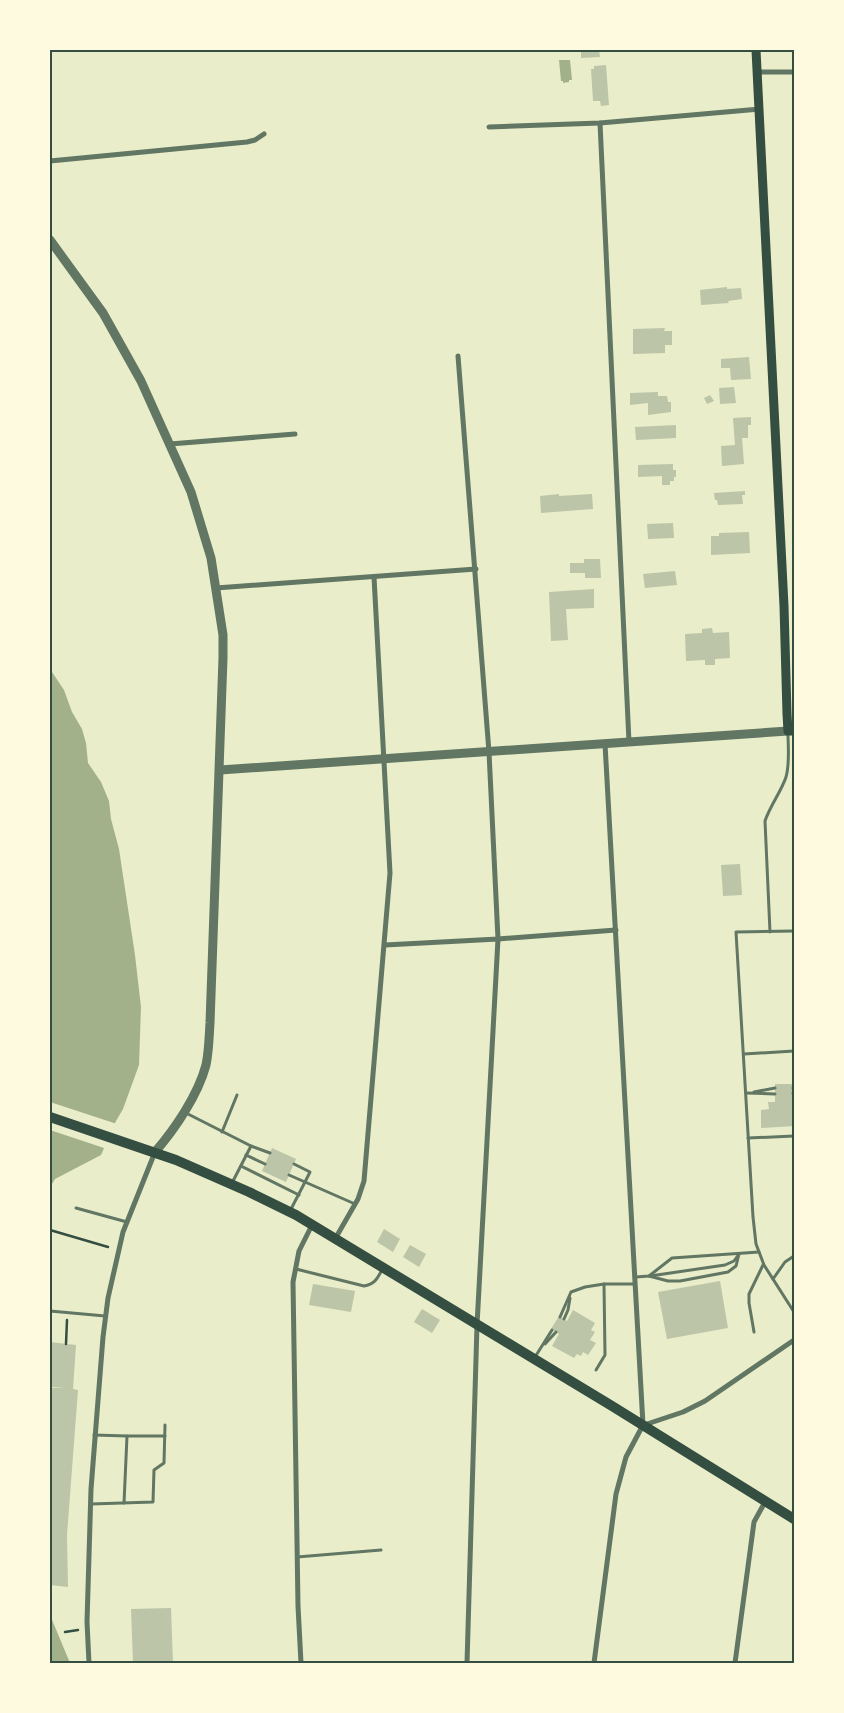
<svg xmlns="http://www.w3.org/2000/svg" width="844" height="1713" font-family="'Work Sans',sans-serif">
<rect width="100%" height="100%" fill="#e9edc9"/>
<!-- water -->
<g fill="#a3b18a">
<path d="M559 60H570L572 80H569V82L563 83V81H561Z"/>
<path d="M50 669 64 690 72 712 82 729 86 743 88 763 101 782 109 801 111 819 119 849 135 955 141 1007 139 1065 123 1109 116 1121 101 1155 55 1179 50 1187Z"/>
<path d="M50 1615 70 1663H50Z"/>
</g>
<!-- pier -->
<path fill="#e9edc9" d="M50 1102 117 1124 107 1149 50 1130Z"/>
<!-- building -->
<g fill="#bcc5a7">
<path d="M581 50H599L600 57 581 58Z"/>
<path d="M606 65 609 105 601 106 600 101H593L591 69H594V66Z"/>
<path d="M727 287V289L741 288 742 299 728 301 729 303 701 305 700 290Z"/>
<path d="M665 328 664 331H672V345H665V353L633 354V329Z"/>
<path d="M749 357 751 379 731 380 730 368H721V359Z"/>
<path d="M734 387 736 403 720 404 719 388Z"/>
<path d="M658 392V396H667L668 402H671V412L648 415V403L630 405V393Z"/>
<path d="M710 395 714 401 707 404 704 398Z"/>
<path d="M751 417V425H748V438H742L744 464 722 466 721 446 735 445 733 418Z"/>
<path d="M676 425V438L636 440 635 427Z"/>
<path d="M673 464V470H676V477H674V481H670V485H662V476L638 477V465Z"/>
<path d="M745 491V495H742L743 504 718 505 717 500H715L714 493Z"/>
<path d="M559 494V496L592 494 593 509 541 513 540 496Z"/>
<path d="M673 523 674 538 648 539 647 524Z"/>
<path d="M749 532 750 553 711 555V536H719V533Z"/>
<path d="M584 559H600L601 578H585V573H570V563H584Z"/>
<path d="M675 571 677 585 645 588 643 574Z"/>
<path d="M594 589V608L566 609 568 640 551 641 549 592Z"/>
<path d="M712 628 713 633 729 632 730 658 715 659V665H705V660L686 661 685 634 702 633V629Z"/>
<path d="M740 864 742 895 723 896 721 865Z"/>
<path d="M775 1084H793L794 1126 761 1128V1110L769 1109 768 1102H775Z"/>
<path d="M272 1148 296 1159 286 1182 262 1171Z"/>
<path d="M384 1229 400 1239 393 1252 377 1242Z"/>
<path d="M410 1245 426 1254 419 1267 403 1257Z"/>
<path d="M720 1281 728 1328 667 1339 658 1292Z"/>
<path d="M313 1284 355 1291 351 1312 309 1305Z"/>
<path d="M422 1309 440 1320 432 1333 414 1322Z"/>
<path d="M573 1310 595 1323 591 1330 595 1332 590 1340 596 1343 588 1355 583 1352 581 1356 577 1354 574 1358 552 1346 559 1334 551 1329 559 1316 567 1321Z"/>
<path d="M50 1342 76 1345 73 1389 78 1390 67 1535 68 1587 50 1585 51 1388H65L50 1387Z"/>
<path d="M171 1608 173 1663H133L131 1609Z"/>
</g>
<g fill="none" stroke-linecap="round" stroke-linejoin="round">
<!-- path -->
<g stroke="#344e41" stroke-width="2.5">
<path d="M50 1230 108 1247"/>
<path d="M66 1344 67 1320"/>
<path d="M65 1632 78 1630"/>
</g>
<!-- service -->
<g stroke="#617663" stroke-width="3">
<path d="M794 931 736 932 753 1217 756 1244 764 1265 794 1312"/>
<path d="M770 932 765 821C770 806 782 790 786 777 790 763 788 747 788 733"/>
<path d="M744 1054 794 1051"/>
<path d="M793 1088H794"/>
<path d="M754 1092 775 1088"/>
<path d="M746 1093 775 1094"/>
<path d="M793 1093H794"/>
<path d="M186 1113 251 1146 270 1153"/>
<path d="M222 1132 237 1095"/>
<path d="M748 1138 794 1136"/>
<path d="M246 1155 265 1164"/>
<path d="M241 1166 299 1195"/>
<path d="M289 1175 305 1182 310 1172 294 1164"/>
<path d="M232 1183 251 1146"/>
<path d="M76 1208 127 1222"/>
<path d="M290 1211 305 1182 355 1204"/>
<path d="M296 1269 364 1286C375 1284 377 1279 382 1270"/>
<path d="M649 1276 668 1281H680L728 1272 736 1266 739 1254"/>
<path d="M650 1276 725 1265 734 1261 739 1254"/>
<path d="M636 1277 649 1276 672 1258 759 1252"/>
<path d="M773 1279 785 1262 794 1256"/>
<path d="M50 1311 105 1316"/>
<path d="M560 1317 571 1292 585 1287 604 1284"/>
<path d="M564 1319 568 1310 570 1298"/>
<path d="M754 1332 749 1303V1294L763 1265"/>
<path d="M545 1344 556 1332"/>
<path d="M535 1357 552 1330"/>
<path d="M596 1370 605 1355 604 1284H635"/>
<path d="M94 1435 127 1436 124 1503"/>
<path d="M127 1436H165"/>
<path d="M91 1504 153 1502 154 1470 164 1463 165 1425"/>
<path d="M297 1557 381 1550"/>
</g>
<!-- minor -->
<g stroke="#617663" stroke-width="5">
<path d="M757 72H794"/>
<path d="M600 123 629 742"/>
<path d="M489 127 600 123 760 109"/>
<path d="M50 161 247 142 255 140 264 134"/>
<path d="M458 356 489 752 498 939 477 1325 467 1663"/>
<path d="M170 444 295 434"/>
<path d="M216 588 476 569"/>
<path d="M605 744 643 1425"/>
<path d="M385 945 498 939 616 930"/>
<path d="M335 1239 358 1199 364 1181 390 873 374 577"/>
<path d="M644 1425 683 1412 705 1401 794 1340"/>
<path d="M89 1663 87 1622 91 1489 103 1337 108 1298 123 1232 155 1152"/>
<path d="M301 1663 298 1606 293 1282 299 1251 312 1225"/>
<path d="M594 1663 616 1494 626 1457 643 1425"/>
<path d="M735 1663 754 1522 765 1502"/>
</g>
<!-- tertiary -->
<g stroke="#617663" stroke-width="9">
<path d="M50 240 103 313 141 381 191 492 211 558 223 635V658L210 1023C209 1037 209 1051 206 1065 198 1095 175 1129 155 1152"/>
<path d="M220 770 788 731"/>
</g>
<!-- secondary -->
<path stroke="#344e41" stroke-width="9" d="M756 50 784 606 787 714 788 731H794"/>
<!-- primary -->
<path stroke="#344e41" stroke-width="10" d="M50 1117 176 1160 249 1192 296 1215 612 1406 794 1519"/>
</g>
<!-- border -->
<rect width="844" height="1713" fill="none" stroke="#fefae0" stroke-width="102"/>
<rect x="51" y="51" width="742" height="1611" fill="none" stroke="#344e41" stroke-width="2"/>
</svg>
